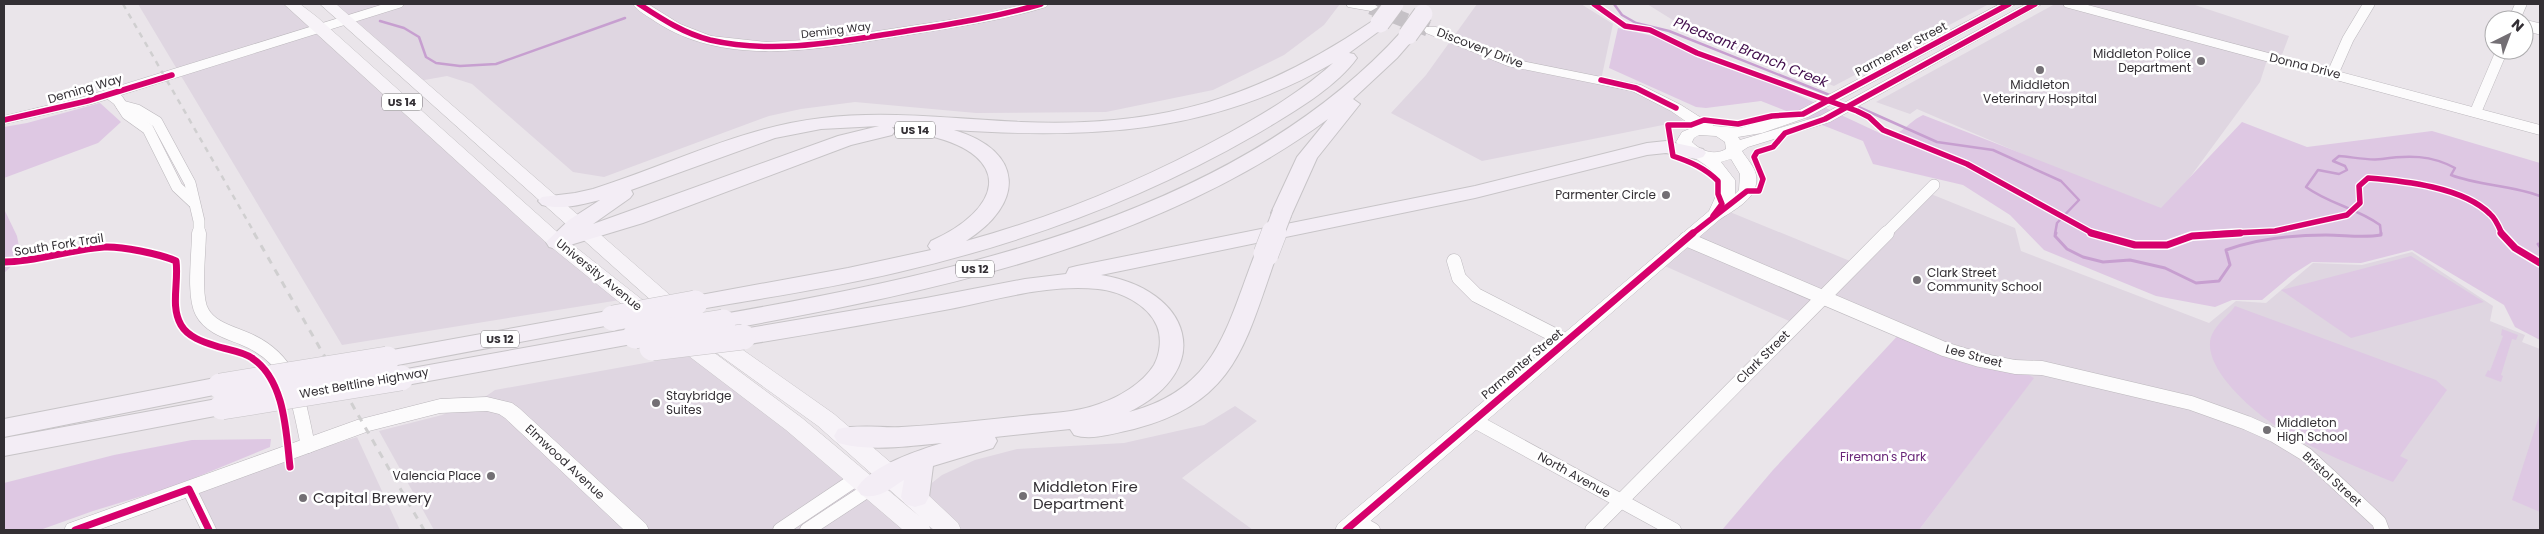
<svg xmlns="http://www.w3.org/2000/svg" width="2544" height="534" font-family="Poppins,sans-serif">
<rect width="100%" height="100%" fill="#eae5ea"/>
<!-- built -->
<g fill="#dfd6e1">
<path d="M138 4H291L319 27 393 105 481 174 626 299 342 345Z"/>
<path d="M327 4H1340L1324 25 1284 55 1213 90 1106 112 976 113 855 102 801 109 769 116 604 177 573 172 472 84 447 76 419 81Z"/>
<path d="M1477 4H1581L1613 24 1601 80 1617 84 1671 110 1683 121 1482 161 1391 113 1426 75Z"/>
<path d="M1647 4H1989L1834 86 1692 32Z"/>
<path d="M2055 4H2192L2289 36 2280 60 2268 57 2260 82 2163 214 1917 109 1910 114 1876 102Z"/>
<path d="M1926 192 2015 228 2021 251 2209 323 2236 301 2266 303 2313 263 2362 265 2412 252 2493 306 2490 321 2525 335 2522 342 2540 349V530H1919L2033 378 1980 360 1823 297 1796 324 1658 263 1725 210 1855 263Z"/>
<path d="M700 353 891 515 942 475 975 460 1017 449 1124 443 1204 425 1235 406 1257 421 1182 478 1253 530H434L379 431 442 415 461 406 476 403 495 390Z"/>
<path d="M357 437 400 530H209L189 489Z"/>
</g>
<!-- green -->
<g fill="#dec8e3">
<path d="M1618 28 1657 37 1694 56 1781 87 1886 136C1906 133 1905 124 1923 115L2161 208 2242 122 2307 147 2432 131 2540 163V340L2515 327 2504 305 2412 250 2361 263 2312 262 2293 274 2262 300H2232L2215 307 2156 296 2044 250 2010 215 1963 185 1873 164 1863 141 1761 101 1706 108 1696 107 1609 68Z"/>
<path d="M100 103 121 122 98 143 4 178V181V127L27 123Z"/>
<path d="M4 209 17 236 21 257 4 273Z"/>
<path d="M2411 256 2484 302 2351 338 2281 290Z"/>
<path d="M2235 306 2436 380 2447 390 2400 456 2408 460 2393 482C2333 457 2267 433 2226 381 2218 371 2209 356 2210 343 2211 327 2227 318 2235 306Z"/>
<path d="M2502 329 2518 335 2516 340 2512 339 2501 375 2503 376 2501 382 2485 376 2488 370 2490 371 2503 336 2501 335Z"/>
<path d="M1902 331 2015 367 2034 378 1919 530H1722L1773 470Z"/>
<path d="M2540 413V512L2512 500Z"/>
<path d="M271 439 270 447 175 486 93 511 40 530H4V483L114 455 192 440Z"/>
</g>
<g fill="none" stroke-linecap="round" stroke-linejoin="round">
<!-- stream-far1 -->
<g stroke="#c79fd0" stroke-width="2.5">
<path d="M1614 4 1622 15 1636 23 1669 31 1832 96"/>
<path d="M380 21 404 28 419 37 426 57 436 63 460 66 496 64 625 18"/>
<path d="M1854 105 1937 142 1993 150 2061 181 2079 200 2057 223 2055 234"/>
<path d="M2381 234 2380 225C2357 208 2329 204 2306 187L2318 170 2339 174 2347 170 2345 166 2333 161 2339 156C2353 157 2369 161 2382 159 2408 155 2431 155 2455 168L2451 175C2480 186 2511 185 2540 196"/>
</g>
<!-- stream -->
<g stroke="#c79fd0" stroke-width="3">
<path d="M2056 233 2055 236 2067 249 2083 257 2103 262 2130 260 2165 268 2196 283 2219 281 2230 265 2226 250C2258 238 2292 235 2326 235 2345 235 2363 238 2381 235V233"/>
<path d="M2540 244H2538L2540 247"/>
</g>
<!-- secondary-tunnel -->
<path stroke="#c5c1c6" stroke-width="15" stroke-dasharray="15 8" stroke-linecap="butt" d="M1371 7 1428 29"/>
<defs>
<g id="street-far1">
<path d="M2514 20 2521 4"/>
<path d="M2524 25 2540 29"/>
<path d="M2333 73 2348 39 2369 4"/>
<path d="M110 94 118 100 127 114 148 129 177 187 193 202"/>
<path d="M122 106 137 110 157 122 190 183 199 221V234"/>
<path d="M2476 111 2502 50"/>
<path d="M1885 234 1934 185"/>
</g>
<g id="street">
<path d="M199 233C199 252 193 296 202 312 210 327 228 332 243 338 294 358 298 398 308 446"/>
<path d="M1686 239 1944 349 1980 360 2015 367 2042 368 2191 403 2247 423 2274 435 2307 455 2379 522 2382 530"/>
<path d="M1454 261 1459 278 1476 295 1566 341"/>
<path d="M1473 420 1674 530"/>
<path d="M189 489 209 530"/>
<path d="M1357 521 1373 530"/>
<path d="M780 530 859 477"/>
<path d="M807 530 871 488"/>
<path d="M1592 530 1887 233"/>
</g>
<g id="secondary">
<path d="M384 4H404L402 7 92 104 4 124V116L83 97Z"/>
<path d="M633 4H648L680 24 711 36 766 42 825 39 976 16 1028 4H1048L1046 7C1001 21 955 27 908 35 827 47 730 70 656 22 649 17 637 11 633 4Z"/>
<path d="M1346 4H1374L1378 7 1371 11 1348 7Z"/>
<path d="M2000 4H2016L1808 117 1762 133 1738 137 1740 140 1820 116 2026 4H2042L1830 122 1748 147 1742 151C1746 158 1755 167 1756 175 1760 198 1735 209 1719 220L1360 530H1335L1338 524 1709 211 1720 187C1716 163 1689 160 1676 142L1682 132 1694 127 1671 111 1632 91 1508 66 1426 33 1424 30 1426 27H1436L1517 60 1641 85 1681 105 1714 126 1740 128 1798 111ZM1699 135 1716 136 1725 142 1726 149C1714 156 1701 151 1692 142L1694 138ZM1731 159 1740 174 1739 190 1735 194V180L1721 162Z"/>
<path d="M2063 4H2084L2540 125V135L2065 7Z"/>
<path d="M487 397 512 403 519 408 646 524 649 530H624L505 418 499 414 487 411 440 413 369 431 98 530H64L67 524 357 420 440 399Z"/>
</g>
<g id="primary">
<path d="M284 4H300L317 17 564 238 659 313 662 318 659 323 652 325 645 323 550 246Z"/>
<path d="M320 4H336L686 309 689 314 686 319 679 321 672 319Z"/>
<path d="M708 329 716 331 834 414 924 491 958 523 961 530H934L929 526 931 530H903L786 430 673 344 670 339 673 334 681 332 689 334 802 418 919 516 818 426 700 341 697 336 700 331Z"/>
</g>
<g id="highway">
<path d="M1377 21 1383 22 1386 26 1349 53 1354 54 1357 58C1335 89 1287 116 1255 135 1144 199 1024 243 899 272 832 288 763 298 695 310L687 308 683 303 687 298 695 296 848 268 931 250 928 246 931 241C1001 210 1016 157 930 136L927 132 930 128 892 127 895 131 892 135 851 145 643 223 557 249 549 247 546 242 569 220 600 200C581 205 561 210 542 205L538 201 542 197 575 193 593 189C669 165 742 127 822 118 888 110 955 119 1021 122 1159 128 1257 99 1371 22ZM1333 63C1302 91 1265 113 1229 133 1146 179 1057 216 966 241 1025 204 1025 151 954 130 1091 139 1211 134 1333 63ZM879 126 838 136 593 224 630 198 633 194 631 190 775 138 821 129Z"/>
<path d="M1408 30 1414 31 1417 35 1397 58 1353 99 1360 104 1317 158 1290 218 1282 219 1274 218 1271 213 1297 157 1328 119C1153 247 931 292 723 330L715 327 711 322 715 317 723 314C955 273 1237 214 1402 31Z"/>
<path d="M1666 141 1703 149 1706 153 1703 157 1696 159 1666 153 1647 155 1475 198 1101 275C1190 289 1218 368 1129 412 1217 389 1226 328 1255 254L1258 249 1266 247 1274 249 1277 254C1245 343 1237 402 1134 429 1115 433 1092 441 1074 435L1070 429 995 437 997 441 993 448 933 466 929 497 925 504 915 507 905 504 901 497 904 480C889 489 879 500 861 495L857 488C870 466 919 450 942 443 909 446 870 452 838 443L834 436 838 429C858 424 881 428 902 427 942 425 983 420 1023 416 1048 413 1075 413 1099 404 1119 397 1142 384 1154 365 1160 354 1162 338 1157 326 1148 304 1119 291 1098 289 1048 284 999 299 950 309 881 322 812 334 743 345L735 343 731 337 735 331 743 329 926 298 1025 279 1066 274 1069 268 1077 266 1475 186 1647 143Z"/>
<path d="M613 310 621 313 625 318 621 323 387 367 378 365 375 359 378 353 387 351Z"/>
<path d="M635 328 643 330 647 336 643 342 401 386 392 384 389 378 392 372 401 370Z"/>
<path d="M220 377 229 380 232 386 229 392 4 437V419Z"/>
<path d="M222 398 231 401 235 407 231 413 4 456V438Z"/>
</g>
</defs>
<!-- street-far1 casing -->
<use href="#street-far1" stroke="#bcb8bd" stroke-width="12"/>
<!-- street casing -->
<use href="#street" stroke="#bcb8bd" stroke-width="15"/>
<!-- secondary casing -->
<use href="#secondary" stroke="#bcb8bd" stroke-width="1"/>
<!-- primary casing -->
<use href="#primary" stroke="#c7c4c7" stroke-width="1"/>
<!-- highway casing -->
<use href="#highway" stroke="#c7c4c7" stroke-width="2"/>
<!-- street-far1 -->
<use href="#street-far1" stroke="#fcfbfc" stroke-width="11"/>
<!-- street -->
<use href="#street" stroke="#fcfbfc" stroke-width="14"/>
<!-- secondary -->
<use href="#secondary" fill="#fcfbfc" fill-rule="evenodd"/>
<!-- primary -->
<use href="#primary" fill="#f7f3f8" fill-rule="evenodd"/>
<!-- highway -->
<use href="#highway" fill="#f3edf5" fill-rule="evenodd"/>
<!-- rail-far1 -->
<path stroke="#d0cfd0" stroke-width="2.5" stroke-dasharray="5.5 5.5" stroke-linecap="butt" d="M123 4 255 234"/>
<!-- rail -->
<path stroke="#d0cfd0" stroke-width="3" stroke-dasharray="7 7" stroke-linecap="butt" d="M254 233 424 530"/>
<defs>
<g id="highway-bridge-far1">
<path d="M1380 23 1394 4"/>
<path d="M1408 35 1423 14"/>
<path d="M1274 234 1282 213"/>
</g>
<g id="highway-bridge">
<path d="M1266 254 1274 233"/>
<path d="M613 318 695 303"/>
<path d="M635 336 723 322"/>
<path d="M652 348 743 337"/>
<path d="M220 386 387 359"/>
<path d="M222 407 401 378"/>
</g>
</defs>
<!-- highway-bridge-far1 casing -->
<use href="#highway-bridge-far1" stroke="#c7c4c7" stroke-width="21" stroke-linecap="butt"/>
<!-- highway-bridge casing -->
<use href="#highway-bridge" stroke="#c7c4c7" stroke-width="26" stroke-linecap="butt"/>
<!-- highway-bridge-far1 -->
<use href="#highway-bridge-far1" stroke="#f3edf5" stroke-width="19"/>
<!-- highway-bridge -->
<use href="#highway-bridge" stroke="#f3edf5" stroke-width="25"/>
<defs>
<g id="cycleway-far1">
<path d="M639 4C662 19 683 33 710 40 775 55 842 41 907 31 952 24 997 17 1041 4"/>
<path d="M1594 4 1625 26 1650 30 1697 53 1857 111 1869 117 1883 130 1967 164 2094 234"/>
<path d="M1601 80 1636 88 1676 108"/>
<path d="M4 120 87 101 172 75"/>
<path d="M1713 216 1722 204 1718 194V181C1705 168 1691 162 1673 156L1668 125H1691L1704 120 1738 124 1772 116 1803 114 2009 4"/>
<path d="M1692 234 1747 191H1759L1763 179 1754 157 1757 152 1773 147 1785 133 1825 119 2035 4"/>
<path d="M2214 234 2275 231 2347 215 2360 203 2359 186 2368 178C2404 181 2463 187 2490 214 2496 219 2499 227 2502 234"/>
</g>
<g id="cycleway">
<path d="M2091 233 2135 245H2167L2192 236 2240 233"/>
<path d="M2501 233 2515 248 2540 263"/>
<path d="M4 262C38 262 70 249 104 247 121 246 160 254 176 261 179 282 170 306 181 325 188 337 203 342 216 346 228 350 242 351 252 358 285 380 286 432 290 467"/>
<path d="M75 530 189 489 209 530"/>
<path d="M1346 530 1693 233"/>
</g>
</defs>
<!-- cycleway-far1 casing -->
<use href="#cycleway-far1" stroke="#fff" stroke-width="8"/>
<!-- cycleway casing -->
<use href="#cycleway" stroke="#fff" stroke-width="10"/>
<!-- cycleway-far1 -->
<use href="#cycleway-far1" stroke="#d6006c" stroke-width="5.5"/>
<!-- cycleway -->
<use href="#cycleway" stroke="#d6006c" stroke-width="7"/>
</g>
<!-- markers -->
<g fill="#736f74" stroke="#fff" stroke-width="2">
<circle cx="2201" cy="61" r="5"/>
<circle cx="2040" cy="70" r="5"/>
<circle cx="1666" cy="195" r="5"/>
<circle cx="1917" cy="280" r="5"/>
<circle cx="656" cy="403" r="5"/>
<circle cx="2267" cy="430" r="5"/>
<circle cx="491" cy="476" r="5"/>
<circle cx="1023" cy="496" r="5"/>
<circle cx="303" cy="498" r="5"/>
</g>
<g text-anchor="middle" stroke-width="5" stroke-linejoin="round" paint-order="stroke">
<!-- far-street labels -->
<g font-size="11" fill="#332f34" stroke="#fff">
<text transform="translate(836 30) rotate(-7)" y="4">Deming Way</text>
</g>
<!-- shield labels -->
<g fill="#fff" stroke="#706d71" stroke-width="1">
<rect x="382" y="93.5" width="40" height="17" rx="4"/>
<rect x="895" y="121.5" width="40" height="17" rx="4"/>
<rect x="956" y="260.5" width="38" height="17" rx="4"/>
<rect x="481" y="330.5" width="38" height="17" rx="4"/>
</g>
<g font-size="11" font-weight="bold" fill="#332f34">
<text x="402" y="106">US 14</text>
<text x="915" y="134">US 14</text>
<text x="975" y="273">US 12</text>
<text x="500" y="343">US 12</text>
</g>
<!-- street labels -->
<g font-size="12" fill="#332f34" stroke="#fff">
<text transform="translate(1480 48) rotate(21)" y="4">Discovery Drive</text>
<text transform="translate(1901 49) rotate(-28)" y="4">Parmenter Street</text>
<text transform="translate(2305 66) rotate(14)" y="4">Donna Drive</text>
<text transform="translate(85 89) rotate(-16)" y="4">Deming Way</text>
<text transform="translate(59 245) rotate(-9)" y="4">South Fork Trail</text>
<text transform="translate(599 275) rotate(39)" y="4">University Avenue</text>
<text transform="translate(1974 356) rotate(15)" y="4">Lee Street</text>
<text transform="translate(1763 357) rotate(-45)" y="4">Clark Street</text>
<text transform="translate(1522 364) rotate(-40)" y="4">Parmenter Street</text>
<text transform="translate(364 383) rotate(-10)" y="4">West Beltline Highway</text>
<text transform="translate(565 462) rotate(43)" y="4">Elmwood Avenue</text>
<text transform="translate(1574 475) rotate(29)" y="4">North Avenue</text>
<text transform="translate(2332 479) rotate(42)" y="4">Bristol Street</text>
</g>
<!-- poi labels -->
<g font-size="12" fill="#332f34" stroke="#fff" text-anchor="end">
<text x="2191" y="58">Middleton Police<tspan x="2191" dy="14">Department</tspan></text>
<text x="2040" y="89" text-anchor="middle">Middleton<tspan x="2040" dy="14">Veterinary Hospital</tspan></text>
<text x="1656" y="199">Parmenter Circle</text>
<text x="1927" y="277" text-anchor="start">Clark Street<tspan x="1927" dy="14">Community School</tspan></text>
<text x="666" y="400" text-anchor="start">Staybridge<tspan x="666" dy="14">Suites</tspan></text>
<text x="2277" y="427" text-anchor="start">Middleton<tspan x="2277" dy="14">High School</tspan></text>
<text x="481" y="480">Valencia Place</text>
</g>
<!-- park labels -->
<g font-size="12" fill="#692678" stroke="#fff">
<text x="1883" y="461">Fireman's Park</text>
</g>
<!-- water labels -->
<g font-size="14" font-style="italic" fill="#410d4c" stroke="#fff">
<text transform="translate(1751 52) rotate(22)" y="5">Pheasant Branch Creek</text>
</g>
<!-- near-poi labels -->
<g font-size="15" fill="#332f34" stroke="#fff" text-anchor="start">
<text x="1033" y="492">Middleton Fire<tspan x="1033" dy="17">Department</tspan></text>
<text x="313" y="503">Capital Brewery</text>
</g>
</g>
<!-- border -->
<rect width="2544" height="534" fill="none" stroke="#332f34" stroke-width="10"/>
<!-- north arrow -->
<g transform="translate(2509 35) rotate(42)"><circle r="24" fill="#ffffff" stroke="#adacae"/>
<path d="M0-4L9 19L0 12L-9 19Z" fill="#736f74"/>
<text y="-8" font-size="14" font-weight="bold" text-anchor="middle" fill="#332f34">N</text>
</g>
</svg>
